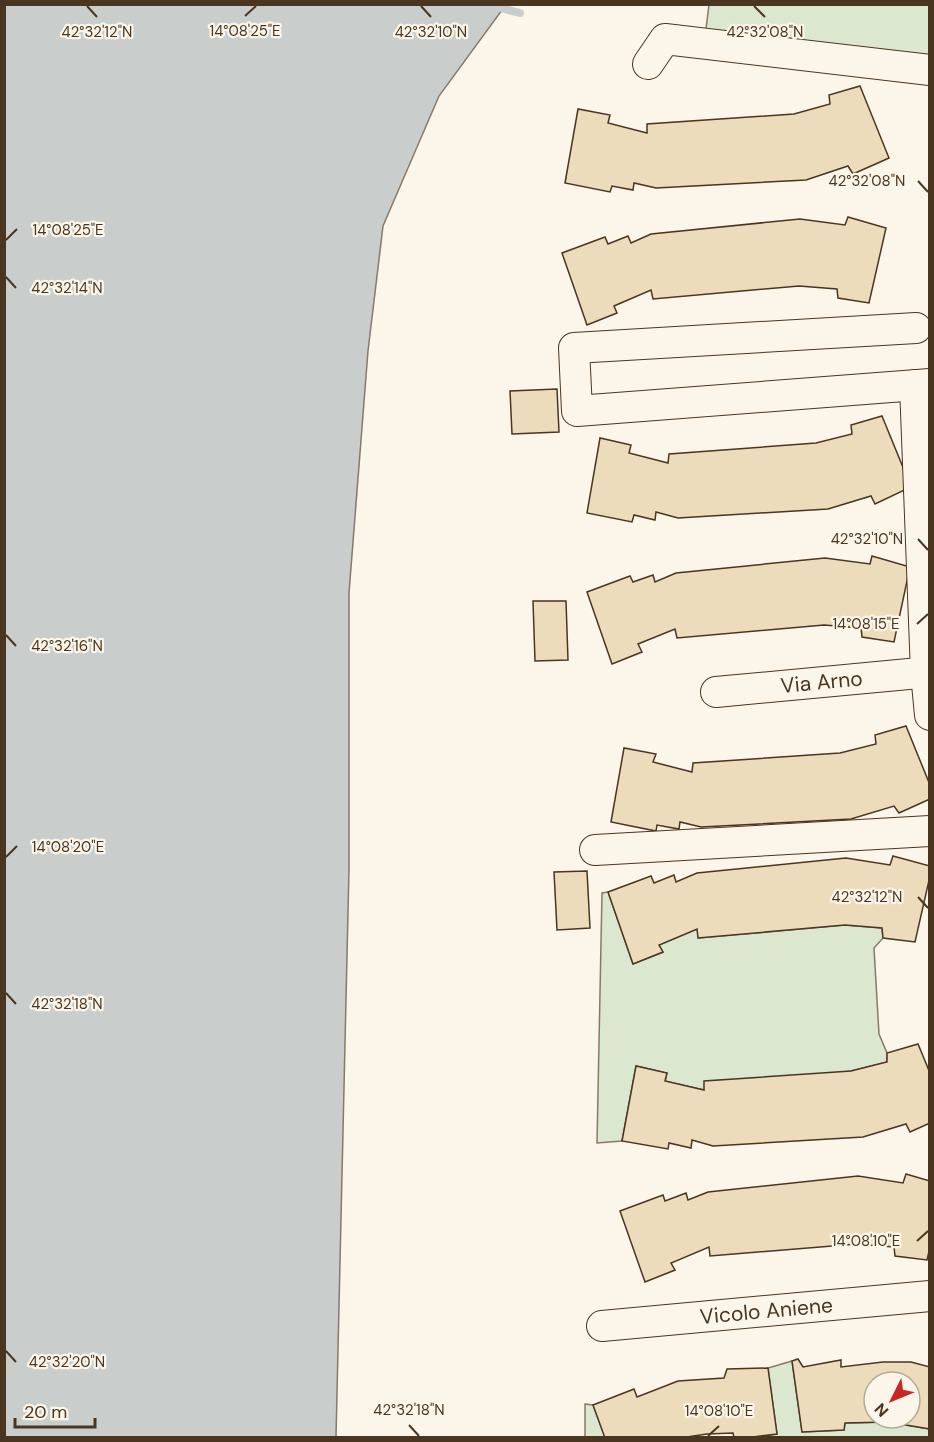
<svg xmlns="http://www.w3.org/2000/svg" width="934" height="1442" font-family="'DM Sans',sans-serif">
<rect width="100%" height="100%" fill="#fbf6e9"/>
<!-- green -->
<g fill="#dce7d0" stroke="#887966" stroke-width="1.5">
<path d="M709 5H929V64L704 44Z"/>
<path d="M608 892 633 964 663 952 659 945 697 929 699 938 845 925 882 928 883 938 874 948 879 1034 887 1053V1062L851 1071 704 1090 665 1081 667 1073 636 1066 622 1141 597 1143 602 893Z"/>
<path d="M792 1361 802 1432 844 1430 845 1423 888 1422 930 1429 929 1438H745L777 1434 768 1368Z"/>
<path d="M585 1404 593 1405 605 1437H585Z"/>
</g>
<!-- water -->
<path fill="#c9cecd" stroke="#887966" stroke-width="1.5" d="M5 4H504L505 6 439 96 383 226 368 351 349 593V869L336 1437H5Z"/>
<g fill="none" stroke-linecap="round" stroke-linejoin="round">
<!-- stream -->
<path stroke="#c9cecd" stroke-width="8" d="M485 4 520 13"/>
</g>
<!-- building -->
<g fill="#ecdcbc" stroke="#4a3520" stroke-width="1.5" fill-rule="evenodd">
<path d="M860 86 889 158 853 174 848 166 806 180 656 188 634 183 633 190 612 186 610 192 565 183 578 109 610 115 608 123 647 133V124L794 114 830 104 829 95Z"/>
<path d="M848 217 886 228 869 303 838 298 837 289 799 286 653 299 651 290 614 306 617 313 587 325 562 253 605 237 608 244 628 236 631 243 651 234 800 219 845 225Z"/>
<path d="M557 389 559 432 512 434 510 391Z"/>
<path d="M882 416 911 487 875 504 871 496 828 509 678 518 656 512 655 520 634 515 632 522 587 513 600 438 631 445 629 453 668 463 669 454 816 443 852 434 851 425Z"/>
<path d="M872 556 910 567 894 642 862 637 861 628 824 625 677 638 675 629 638 644 642 652 612 664 587 592 630 576 633 582 653 575 655 582 676 573 825 558 870 564Z"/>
<path d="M533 601H566L568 660 535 661Z"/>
<path d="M906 726 930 785V799L899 813 894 806 851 819 701 827 680 822 679 829 657 825 656 831 611 822 624 748 656 754 653 762 692 772 693 763 840 753 876 744 875 735Z"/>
<path d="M893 856 930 866V876L915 942 883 938 882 928 845 925 698 938 697 929 659 945 663 952 633 964 608 892 651 876 654 883 674 875 676 882 697 873 846 858 890 865Z"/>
<path d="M587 871 590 928 557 930 554 872Z"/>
<path d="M918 1044 930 1073V1123L910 1132 906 1124 863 1137 713 1146 692 1140 691 1148 669 1143 668 1149 622 1141 636 1066 667 1073 665 1081 704 1090V1081L851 1071 887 1062V1053Z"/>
<path d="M906 1174 930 1181V1247L927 1260 895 1256 894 1247 857 1244 710 1256 709 1247 671 1263 675 1270 645 1282 620 1211 663 1195 665 1201 686 1193 688 1200 708 1192 858 1176 903 1183Z"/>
<path d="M798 1359 803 1367 841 1360V1367L883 1362H911L930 1367V1429L888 1422 845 1423 844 1430 802 1432 792 1361ZM874 1382H910V1418H874Z"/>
<path d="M768 1368 777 1434 745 1438H734L733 1433 707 1434 680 1438H605L593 1405 634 1389 637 1397 678 1381 724 1378 727 1369Z"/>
</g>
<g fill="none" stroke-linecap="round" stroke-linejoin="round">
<defs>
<g id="minor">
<path d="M648 64 665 39 930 70"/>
<path d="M916 328 574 348 577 411 930 384"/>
<path d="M915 385 926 673 930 715"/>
<path id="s1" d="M716 692 930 672"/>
<path d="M595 850 930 831"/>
<path id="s2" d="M602 1326 930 1296"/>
</g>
</defs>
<!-- minor casing -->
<use href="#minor" stroke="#4a3520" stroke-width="32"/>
<!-- minor -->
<use href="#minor" stroke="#fbf6e9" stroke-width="30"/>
</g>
<!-- ticks -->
<path fill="none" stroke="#4a3520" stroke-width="2" d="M87 6 97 17M421 6 431 17M754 6 765 17M245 16 256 6M918 181 928 192M6 240 17 229M6 277 16 288M918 539 928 550M917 624 928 614M6 635 16 646M6 857 17 846M918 897 928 908M6 993 16 1004M917 1241 928 1231M6 1351 16 1362M409 1425 419 1436M708 1436 719 1426"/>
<g text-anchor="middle" stroke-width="4.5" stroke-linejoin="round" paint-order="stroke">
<!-- street labels -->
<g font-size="21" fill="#4a3520" stroke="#fbf6e9">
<text dy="7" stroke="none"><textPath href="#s1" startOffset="106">Via Arno</textPath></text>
<text dy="7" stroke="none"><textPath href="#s2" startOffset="165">Vicolo Aniene</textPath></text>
</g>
</g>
<g font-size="15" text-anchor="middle" fill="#4a3520" stroke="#fbf6e9" stroke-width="4.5" stroke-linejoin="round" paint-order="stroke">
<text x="245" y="36">14°08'25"E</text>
<text x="97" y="37">42°32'12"N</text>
<text x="431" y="37">42°32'10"N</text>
<text x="765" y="37">42°32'08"N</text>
<text x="867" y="186">42°32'08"N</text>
<text x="68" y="235">14°08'25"E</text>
<text x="67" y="293">42°32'14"N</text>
<text x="867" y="544">42°32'10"N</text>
<text x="866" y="629">14°08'15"E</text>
<text x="67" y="651">42°32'16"N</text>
<text x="68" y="852">14°08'20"E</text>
<text x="867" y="902">42°32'12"N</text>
<text x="67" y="1009">42°32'18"N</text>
<text x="866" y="1246">14°08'10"E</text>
<text x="67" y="1367">42°32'20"N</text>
<text x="409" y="1415">42°32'18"N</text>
<text x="719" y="1416">14°08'10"E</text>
</g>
<!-- border -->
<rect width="934" height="1442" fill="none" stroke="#4a3520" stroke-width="12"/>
<!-- north arrow -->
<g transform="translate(892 1400) rotate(227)"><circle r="28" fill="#fbf6e9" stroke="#b4a999" stroke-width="1.5"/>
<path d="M0-4.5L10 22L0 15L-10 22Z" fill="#c62828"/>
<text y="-9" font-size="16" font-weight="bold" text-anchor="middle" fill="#4a3520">N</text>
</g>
<!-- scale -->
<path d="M15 1418v9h80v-9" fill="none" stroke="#4a3520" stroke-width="3"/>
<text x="24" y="1418" font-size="18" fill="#4a3520" stroke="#fbf6e9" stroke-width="4.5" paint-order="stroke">20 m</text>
</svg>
